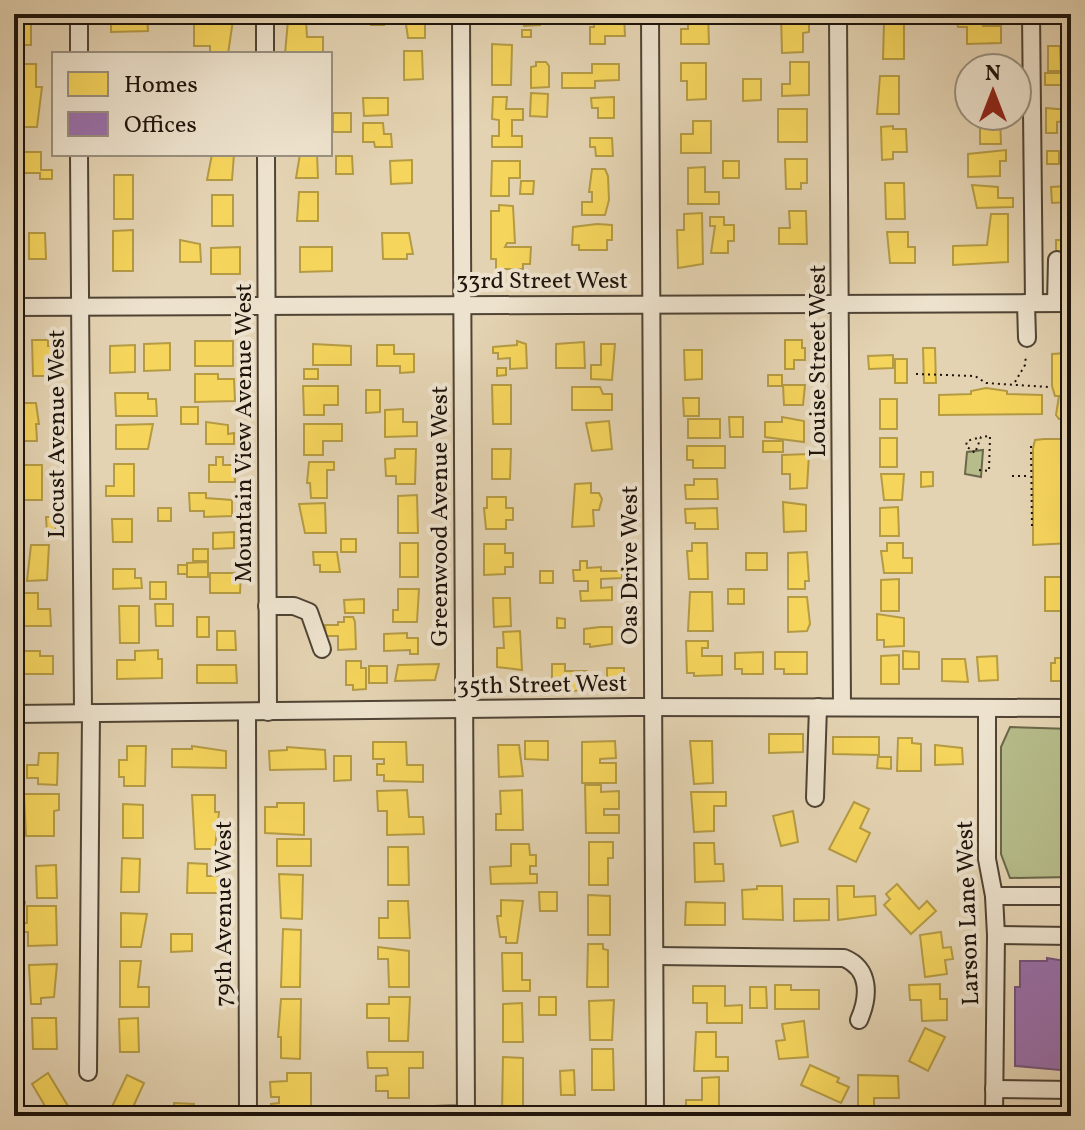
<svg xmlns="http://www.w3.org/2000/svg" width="1085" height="1130" font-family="Vollkorn,serif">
<rect width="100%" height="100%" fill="#e4d3b2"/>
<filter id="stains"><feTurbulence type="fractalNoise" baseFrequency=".0025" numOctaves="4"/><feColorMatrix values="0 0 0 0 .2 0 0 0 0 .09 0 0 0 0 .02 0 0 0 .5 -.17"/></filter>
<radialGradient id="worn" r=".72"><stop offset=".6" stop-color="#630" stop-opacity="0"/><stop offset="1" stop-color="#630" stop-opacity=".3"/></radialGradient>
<!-- green -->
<g fill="#b6bc8a" stroke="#6a684a" stroke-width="2">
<path d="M983 450 981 477 965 474 967 452Z"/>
<path d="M1010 727 1071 729V877L1010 878 1001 854V747Z"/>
</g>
<!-- homes -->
<g fill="#f6d55c" stroke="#b59b44" stroke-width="2">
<path d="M16 14H31V45H14Z"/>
<path d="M147 14 148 31 111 32V15Z"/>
<path d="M186 14H218L219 20H233L228 54H210V46H194V24H187Z"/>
<path d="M371 14H383L384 25H371Z"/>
<path d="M496 14H521V16H504V20L496 21Z"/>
<path d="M614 14H624L625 36H605V44H590V27H594V20H614Z"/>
<path d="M694 14H708L709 44H681V29H688V18H694Z"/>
<path d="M781 14H809V32L803 33V52L782 53Z"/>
<path d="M955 14H983V26H1001V43L967 44V27H958Z"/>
<path d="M524 15H540V25L524 26Z"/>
<path d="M405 18H425V38H408Z"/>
<path d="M288 20H306L307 37H323V54H285Z"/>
<path d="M904 22V59H883L884 23Z"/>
<rect x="522" y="30" width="9" height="7"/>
<path d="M492 44 512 45 511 85H492Z"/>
<path d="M1048 46H1060L1061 71H1048Z"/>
<path d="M404 51H422L423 79 404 80Z"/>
<path d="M536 62H546L549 66V87L531 88V67L536 66Z"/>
<path d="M790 62H809V95L782 96V84H790Z"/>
<path d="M681 63H706V99L687 100V81H681Z"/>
<path d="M14 64H36V87H42L37 127H14Z"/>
<path d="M592 64H619V80L595 81V88H562V73H592Z"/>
<rect x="965" y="69" width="4" height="27"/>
<rect x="1045" y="73" width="16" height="12"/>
<path d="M880 76H899V114H877Z"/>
<path d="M743 79H761V100L743 101Z"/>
<path d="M531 93 548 94 547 117 530 116Z"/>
<path d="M493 97H507L506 109H523V120H512V136H522V147H492V136H499V120L492 119Z"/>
<path d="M614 97V118H598V108H592L591 98Z"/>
<path d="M363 98H388V115L364 116Z"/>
<path d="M1046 108 1068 110V121L1057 122V133H1046Z"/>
<rect x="778" y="109" width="29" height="33"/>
<rect x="333" y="113" width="18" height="19"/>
<path d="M980 116H1000L1001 144H980Z"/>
<path d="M693 121H711V153H681V134H693Z"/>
<path d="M363 123H383L384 134H391L392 147H375L374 142H363Z"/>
<path d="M893 126V129H906L907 152H893V159L882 160 881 127Z"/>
<path d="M590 138H612L613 156H596L595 147H590Z"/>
<path d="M1006 150V161H1000V176L968 177V154Z"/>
<rect x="1047" y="151" width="12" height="13"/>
<path d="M18 152H41V170H52V179H40V173H19Z"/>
<path d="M212 154H234L232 180H207Z"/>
<path d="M300 154H317L318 178H296Z"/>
<path d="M336 156H352L353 174H336Z"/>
<path d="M785 159H807V183H801V189H786Z"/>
<path d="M412 160V183L391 184 390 161Z"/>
<path d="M492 161H520V178H509V196H491Z"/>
<rect x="723" y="161" width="16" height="17"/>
<path d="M705 167V192H719V204H688V168Z"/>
<path d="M592 169H605L608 176 609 200 605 215H582V202H592V192H589Z"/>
<rect x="114" y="175" width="19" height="44"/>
<path d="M521 181H534L533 194H520Z"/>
<path d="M885 183H904L905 219H886Z"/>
<path d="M972 185 998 187V198H1013V207L977 208Z"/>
<path d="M1067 186V202L1052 203 1051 187Z"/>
<path d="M299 192H318V221H297Z"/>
<rect x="212" y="195" width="21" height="31"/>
<path d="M499 205 513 206 515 243H507L505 247H531L530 264H523V269H496V259H491V211H499Z"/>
<path d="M789 211H806L807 244H779V228H790Z"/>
<path d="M702 213 703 264 678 268 677 230H684V214Z"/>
<path d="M991 214H1008V262L953 265V246L987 245Z"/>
<path d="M710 217H724V225H734V241H728V253H711L715 226H710Z"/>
<path d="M597 224 612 225V240H607V250H579V245H572L573 227Z"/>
<path d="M133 230V271H113V231Z"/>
<path d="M887 232H908V247H915V263H890Z"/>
<path d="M29 233H45L46 259H29Z"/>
<path d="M382 233H409L413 254H407V259H383Z"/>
<path d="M1069 235 1071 259H1056V240H1069Z"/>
<path d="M180 240 200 244 201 262H180Z"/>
<path d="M240 247V274H211V248Z"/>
<path d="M300 247H332V271L300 272Z"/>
<path d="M32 340H48V346H54V376H33Z"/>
<path d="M785 340H802V348H805V360H794V369H785Z"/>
<rect x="195" y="341" width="38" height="25"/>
<path d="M517 341 526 344 527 368 510 369V358L498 359V353H493V347L517 345Z"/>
<path d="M584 342 585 368H556V344Z"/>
<path d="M170 343V370L144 371V344Z"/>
<path d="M313 344 351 346V365H313Z"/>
<path d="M601 344H615L612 380 591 379V365H601Z"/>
<path d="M135 345V372L110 373V346Z"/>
<path d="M377 345H394V354H414V372L400 373V366H377Z"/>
<path d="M1067 346H1071V419H1059L1056 415 1059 396H1055L1052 386V354L1067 353Z"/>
<path d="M14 347H21L22 376H14Z"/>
<path d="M923 348H935L936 383H924Z"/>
<path d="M684 350H702V379L685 380Z"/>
<path d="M893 355V368L869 369 868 356Z"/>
<rect x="895" y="359" width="12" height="24"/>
<path d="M497 368H506V375L497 376Z"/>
<rect x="304" y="369" width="14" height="10"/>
<path d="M195 374H218V379H234L235 401 195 402Z"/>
<rect x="768" y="375" width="14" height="11"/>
<path d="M492 385H511V424H493Z"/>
<path d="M783 385H805L803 405H784Z"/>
<path d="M303 386H338V405H324V415H304Z"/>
<path d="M572 387H600L603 394H612V410H572Z"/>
<path d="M986 388 1007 391V394L1042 395V414L939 415V395L971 394V391Z"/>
<path d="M366 390H380V412L366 413Z"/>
<path d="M115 393H148V399H156L157 416H116Z"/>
<path d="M683 398H699V416H684Z"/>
<rect x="880" y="399" width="17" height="30"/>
<path d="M18 403H36L39 424H36L37 441H19Z"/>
<rect x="181" y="407" width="17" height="17"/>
<path d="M403 409V422H417V436L385 437V410Z"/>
<path d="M729 417H743V437H730Z"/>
<path d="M782 417 804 421V442L765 437V422H782Z"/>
<rect x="688" y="419" width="32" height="19"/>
<path d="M609 421 612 449 592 451 586 423Z"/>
<path d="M206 422 228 425V434L234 433V444H206Z"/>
<path d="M153 424 148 449H116V425Z"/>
<path d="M304 424H342V441H323V455H304Z"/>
<rect x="880" y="438" width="17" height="29"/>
<path d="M1044 439H1071V543L1033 545V448L1035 440Z"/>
<rect x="763" y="441" width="20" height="11"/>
<path d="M687 446H725V468H693V460H687Z"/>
<path d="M395 449H416L415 484H396V476H386L385 459 395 458Z"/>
<path d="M492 449H511L510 479H492Z"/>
<path d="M809 454 807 488 790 489V474H782V455Z"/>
<path d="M216 457H223V465H234L235 482H209V465H216Z"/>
<path d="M309 462H334V470H327V498H311L310 483H307Z"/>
<path d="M114 464H134V496H106V486H114Z"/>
<rect x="23" y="465" width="19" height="35"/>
<path d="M921 472H933V486L921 487Z"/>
<path d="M881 474H904L902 500H884Z"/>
<path d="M694 479H717L718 499H686L685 485H694Z"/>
<path d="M591 483V493H599L602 499 599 510H593L594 526 572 527 575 484Z"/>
<path d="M189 493H206V498L232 500V516L204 517V511H190Z"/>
<path d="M417 495 418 533H398V496Z"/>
<path d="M487 497H506V508H513V520H506V529H486L484 508H487Z"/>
<path d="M783 502 806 505V531L784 532Z"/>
<path d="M325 503 326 533H305L299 504Z"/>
<path d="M898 507 899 536H880V508Z"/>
<rect x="158" y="508" width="13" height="13"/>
<path d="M717 508 718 529H695V523H686L685 509Z"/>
<path d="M46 517H55L56 533H47Z"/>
<path d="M112 519H132V542H113Z"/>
<path d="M234 532V548L213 549V533Z"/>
<rect x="341" y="539" width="15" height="13"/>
<rect x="400" y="543" width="18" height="34"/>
<path d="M692 543H707L708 579H689L687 551H692Z"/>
<path d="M887 543H903V558H912V573H884L881 551H887Z"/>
<path d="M484 544H505V553H513V567H505V574L484 575Z"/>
<path d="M31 545H49L47 580 27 581Z"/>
<rect x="193" y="549" width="15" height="12"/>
<path d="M313 552H337L340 572H320V565H314Z"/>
<path d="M807 552 809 581H805V589H788V553Z"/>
<rect x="746" y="553" width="21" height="17"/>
<path d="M580 561H587V568L601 567V571H622V578L601 579V588L612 587V600L581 601 580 591H588V581H574L573 570H580Z"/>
<path d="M208 562V577H187V563Z"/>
<rect x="178" y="565" width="9" height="9"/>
<path d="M113 569H135V578H141L142 588 113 589Z"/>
<rect x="540" y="571" width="13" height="12"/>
<path d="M210 573H241L240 593H210Z"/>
<rect x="1045" y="577" width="24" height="34"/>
<path d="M899 579V611H881V580Z"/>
<rect x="150" y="582" width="16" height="17"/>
<path d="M398 589H419L417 622H393V610H398Z"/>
<rect x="728" y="589" width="16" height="15"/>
<path d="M690 592H712L713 631H688Z"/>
<path d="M19 593H38V609H50L51 626H19Z"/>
<path d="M788 597H807L810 624 807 631 788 632Z"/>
<path d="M493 598H510L511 626 494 627Z"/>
<path d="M364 599V613H345L344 600Z"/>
<path d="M155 604H173V626H156Z"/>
<path d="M119 606H139V643H120Z"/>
<path d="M877 614 904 618V646L884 647V640H877Z"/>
<rect x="197" y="617" width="12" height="20"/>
<path d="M344 617H353L355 622 356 649 338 650V636H326L325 625H338V622H344Z"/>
<path d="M557 618 565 619V628H557Z"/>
<path d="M600 627H612V644L590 647V644H584V629Z"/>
<path d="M217 631H235L236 650H217Z"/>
<path d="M520 631 522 670 497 667V648H504L503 632Z"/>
<path d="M407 633V638H418V654H410V650L384 651V634Z"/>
<path d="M686 641H708V648H702V656H722V675L694 676V673H687Z"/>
<path d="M158 650V659H162V678L117 679V660H135V651Z"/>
<path d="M14 651H40V656H53V674H14Z"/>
<path d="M903 651 919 652V669H903Z"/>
<path d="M763 652V674H742V669H735V653Z"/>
<path d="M775 652H807V674H784V669H775Z"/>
<path d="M899 655V684H881V656Z"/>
<path d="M997 656 998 680 979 681 977 657Z"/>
<path d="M1055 658H1071V681H1051V663H1055Z"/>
<path d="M942 659H965L968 682 942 681Z"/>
<path d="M346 661H361V668H366V689L353 690V685H346Z"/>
<path d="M439 664 435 680 395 681 398 665Z"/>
<path d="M552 664H565V671H587V688L571 692V688L552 684Z"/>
<path d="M197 665H236L237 683H197Z"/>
<rect x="369" y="666" width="18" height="17"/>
<path d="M607 668H624V686L607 687Z"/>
<path d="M769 734H803V752L769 753Z"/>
<path d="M833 737H879V755L833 754Z"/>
<path d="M898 738H912V743L921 744V771H897Z"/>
<path d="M525 741H548V760L525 759Z"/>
<path d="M615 741 616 758 600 759V763H616V783H582V742Z"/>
<path d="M690 741H712L713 783 694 784Z"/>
<path d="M373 742H406L407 765H423V782L384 781V775H377V764H384V759H373Z"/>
<path d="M498 745H519L523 776 499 777Z"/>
<path d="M935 745 962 748 963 764 935 765Z"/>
<path d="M127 746H146L145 786H124V777H119V760H127Z"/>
<path d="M192 746 226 751V768L172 767V749H192Z"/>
<path d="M287 747 325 750 326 769 270 770 269 751 287 750Z"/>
<path d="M39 753H58L57 785 38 784V778H27V765H38Z"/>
<path d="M334 756H351V780L334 781Z"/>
<path d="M878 757H891V769L877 768Z"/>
<path d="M585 785H601V792L619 791V809H604V815H619V833H586Z"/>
<path d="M407 790 409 817H423L424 834 387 835V811H378L377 791Z"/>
<path d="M522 790 523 830H496V814H501L500 791Z"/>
<path d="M691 792H726V806H714V831L694 832Z"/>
<path d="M24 794H59V810L54 811V836H26Z"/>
<path d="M192 795H215V812H219L215 849H195Z"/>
<path d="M854 802 869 809 860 828 870 833 856 862 829 849Z"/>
<path d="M277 803H304V835L265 833V807H277Z"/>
<path d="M123 804 143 805V838H123Z"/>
<path d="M793 811 798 842 781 846 773 816Z"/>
<rect x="277" y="839" width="34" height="27"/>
<path d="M589 842H613V858H608V885H589Z"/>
<path d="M694 843H714L715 864H723L724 881 695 882Z"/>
<path d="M511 844H529L530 855H536V866H530V874H537V883L491 884 490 867 511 866Z"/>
<path d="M388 847H408L409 885H388Z"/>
<path d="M122 858 140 859 139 892H121Z"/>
<path d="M188 863 207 864V876H220V893H187Z"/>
<path d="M56 865 57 898H37L36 866Z"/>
<path d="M279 874 303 875 302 919 281 918Z"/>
<path d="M897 884 919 909 927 901 936 911 911 934 884 905 890 899 886 894Z"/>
<path d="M757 886H782L783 920 743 919 742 890 757 889Z"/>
<path d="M837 886H854V897L875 896 876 915 838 920Z"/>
<path d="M539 892H557V911H540Z"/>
<path d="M588 895 610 896V935H588Z"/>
<path d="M794 899H829V920L794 921Z"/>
<path d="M501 900 523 901 517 943H506V937H500L497 916H501Z"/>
<path d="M388 901H408L410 938H379V918H388Z"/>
<path d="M14 902H25L21 920H14Z"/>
<path d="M686 902 725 903V925H685Z"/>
<path d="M27 906H56L57 945 28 946V932H19V923H27Z"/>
<path d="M121 913 147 914 141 947H121Z"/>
<path d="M283 929 301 930 300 987H281Z"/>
<path d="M941 932 943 948 951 947 953 959 945 960 947 974 925 977 920 935Z"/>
<path d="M171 934H192V951L171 952Z"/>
<path d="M588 944H603V949L608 950V987H587Z"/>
<path d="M378 947 409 951V987H389L388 959H378Z"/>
<path d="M502 953H522V980H530V991H503Z"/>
<path d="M120 961H141L138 987H149V1007H120Z"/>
<path d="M57 964 54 997 41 998V1004H31L29 965Z"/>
<path d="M940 984V999H947V1020L922 1021 921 1000H910L909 985Z"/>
<path d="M775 985H791V990H819V1009H775Z"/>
<path d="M693 986H725V1006L742 1005V1023H707V1003H693Z"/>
<path d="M750 987H766L767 1008H750Z"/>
<path d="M389 997H410L408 1041H389V1018H367V1004H389Z"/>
<rect x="539" y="997" width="17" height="18"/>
<path d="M281 999H301L300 1059 281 1058V1037H278Z"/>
<path d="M614 1000 612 1040H590L589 1001Z"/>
<path d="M522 1003 523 1042H503V1004Z"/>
<path d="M32 1018H56L57 1049H33Z"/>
<path d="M138 1018 139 1052H120L119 1019Z"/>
<path d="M804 1021 808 1057 779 1059 776 1041 785 1040 782 1024Z"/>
<path d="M925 1028 945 1037 928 1071 909 1061Z"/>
<path d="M696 1032H716V1057H728V1071H694Z"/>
<path d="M592 1049H613L614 1090H592Z"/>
<path d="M367 1052H423V1068H409V1098H388V1091H376V1076L388 1075 387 1068H368Z"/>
<path d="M503 1057 523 1058V1113H502Z"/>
<path d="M810 1065 839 1078 837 1082 849 1087 841 1103 801 1085Z"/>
<path d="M574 1070 575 1095H561L560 1071Z"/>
<path d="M48 1073 71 1111 63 1116H51L32 1084Z"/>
<path d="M287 1073H311V1116H271V1104L279 1103V1097H271L270 1082 287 1081Z"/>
<path d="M127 1075 144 1083 129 1116H121L110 1111Z"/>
<path d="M858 1075 898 1076 899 1098H874V1108H858Z"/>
<path d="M719 1077V1116H686V1100H702V1078Z"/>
<path d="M174 1103 194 1104V1116H174Z"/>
</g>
<!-- offices -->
<path fill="#9970ab" stroke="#74547b" stroke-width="2" d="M1047 958 1071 962V1071L1015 1066V987H1020V961H1047Z"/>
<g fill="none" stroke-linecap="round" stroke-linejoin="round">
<defs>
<g id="minor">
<path d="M79 14V54"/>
<path d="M265 14V54"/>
<path d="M650 14 655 1116"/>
<path d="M838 14 842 707"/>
<path d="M1031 14 1034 303"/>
<path d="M79 154 83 713"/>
<path d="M266 154 268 712"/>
<path d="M1026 303 1027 338"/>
<path d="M1056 303 1057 260"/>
<path d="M14 307 1071 303"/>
<path d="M267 606H294L309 612 322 649"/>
<path d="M987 708V859L994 896 996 935 994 1116"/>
<path d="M247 712 248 1116"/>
<path d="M14 714 632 707 1071 708"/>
<path d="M815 798 818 707"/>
<path d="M994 896H1071"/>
<path d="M996 935 1071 936"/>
<path d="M656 956 844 958C871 969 869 997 859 1020"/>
<path d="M88 1072 91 713"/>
<path d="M994 1089 1071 1090"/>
<path d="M403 1116 466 1114 461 14"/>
</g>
</defs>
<!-- minor casing -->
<use href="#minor" stroke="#504435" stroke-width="20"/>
<!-- path -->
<g stroke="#1e140b" stroke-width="2" stroke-dasharray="2 4" stroke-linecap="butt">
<path d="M916 374 975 376 986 383 1049 387"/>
<path d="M1015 382 1025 365 1026 355"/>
<path d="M1031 446 1032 528"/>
<path d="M979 470 989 471 990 436 981 437 975 453 966 446 967 441 981 437"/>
<path d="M1012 476H1030"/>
</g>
<!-- minor -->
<use href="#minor" stroke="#ede2cd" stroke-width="16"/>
</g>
<g text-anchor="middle" stroke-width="8" stroke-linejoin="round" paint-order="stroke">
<!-- street labels -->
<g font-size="24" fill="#1e140b" stroke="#ede2cd">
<text x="542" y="288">33rd Street West</text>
<text transform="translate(817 361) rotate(-90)" y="8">Louise Street West</text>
<text transform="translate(243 433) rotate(-90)" y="8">Mountain View Avenue West</text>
<text transform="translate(56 434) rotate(-90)" y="8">Locust Avenue West</text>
<text transform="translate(439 516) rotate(-90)" y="8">Greenwood Avenue West</text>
<text transform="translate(629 565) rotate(-90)" y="8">Oas Drive West</text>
<text transform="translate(542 684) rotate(-1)" y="8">35th Street West</text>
<text transform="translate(967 913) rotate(-92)" y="8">Larson Lane West</text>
<text transform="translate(223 914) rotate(-90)" y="8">79th Avenue West</text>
</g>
</g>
<!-- margin -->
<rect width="1085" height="1130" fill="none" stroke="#e4d3b2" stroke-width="48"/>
<rect x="16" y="16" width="1053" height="1098" fill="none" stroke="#1e140b" stroke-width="4"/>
<rect x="24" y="24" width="1037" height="1082" fill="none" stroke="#1e140b" stroke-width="2"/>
<!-- legend -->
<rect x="52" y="52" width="280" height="104" fill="#ede2cd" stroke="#9a907f" stroke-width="2"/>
<rect x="68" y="72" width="40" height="24" fill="#f6d55c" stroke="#9a907f" stroke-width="2"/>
<text x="124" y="92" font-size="24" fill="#1e140b">Homes</text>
<rect x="68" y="112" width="40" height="24" fill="#9970ab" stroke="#9a907f" stroke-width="2"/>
<text x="124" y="132" font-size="24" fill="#1e140b">Offices</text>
<!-- north arrow -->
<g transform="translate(993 92)"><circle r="38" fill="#ede2cd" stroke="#9a907f" stroke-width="2"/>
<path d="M0-6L14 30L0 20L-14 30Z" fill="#8f2418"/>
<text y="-12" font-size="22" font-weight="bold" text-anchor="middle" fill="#1e140b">N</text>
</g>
<rect width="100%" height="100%" filter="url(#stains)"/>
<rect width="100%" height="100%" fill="url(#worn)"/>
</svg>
